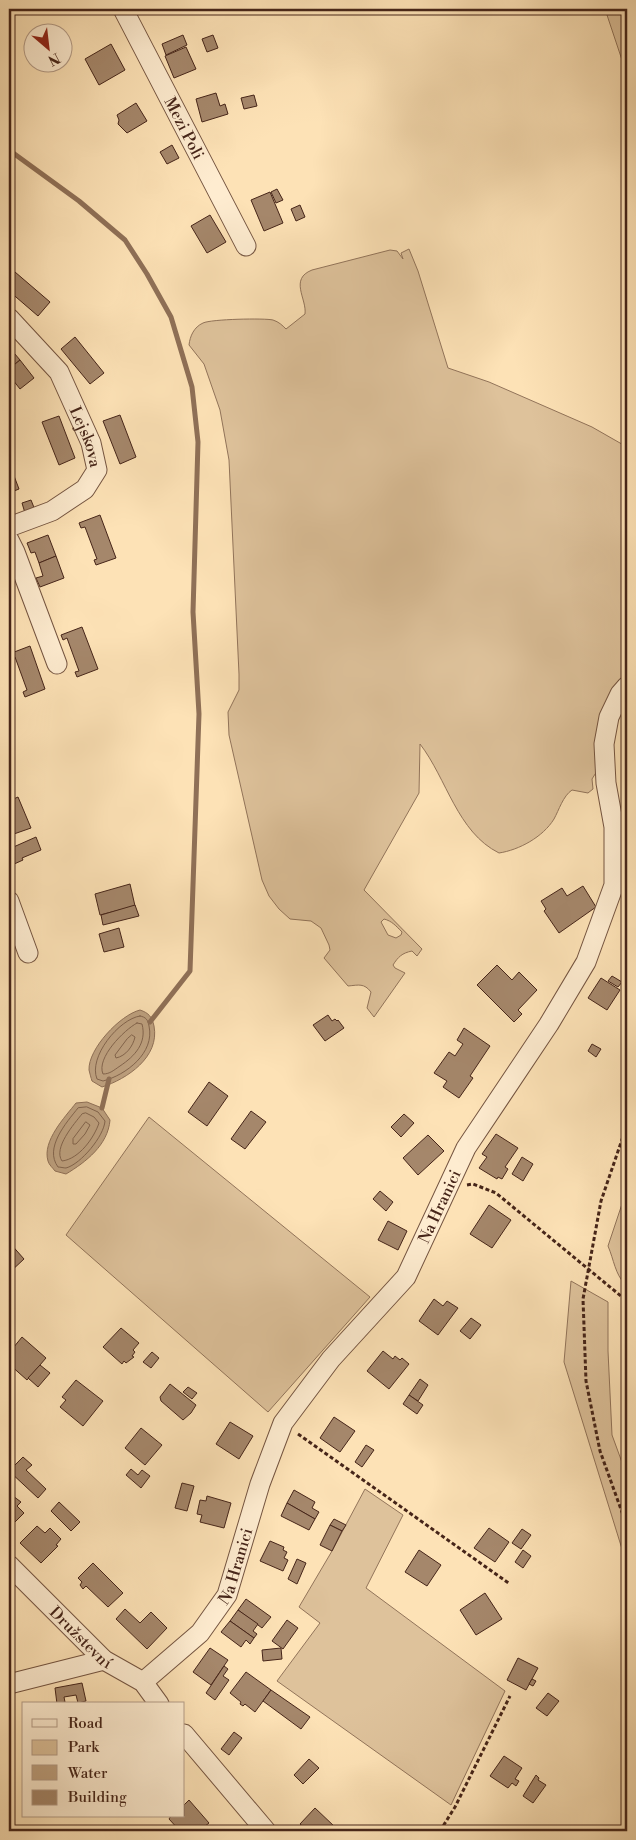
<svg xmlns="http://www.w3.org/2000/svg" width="636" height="1840" font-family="'Libre Bodoni',serif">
<rect width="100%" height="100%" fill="#fde2b6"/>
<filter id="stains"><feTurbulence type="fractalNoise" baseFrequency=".004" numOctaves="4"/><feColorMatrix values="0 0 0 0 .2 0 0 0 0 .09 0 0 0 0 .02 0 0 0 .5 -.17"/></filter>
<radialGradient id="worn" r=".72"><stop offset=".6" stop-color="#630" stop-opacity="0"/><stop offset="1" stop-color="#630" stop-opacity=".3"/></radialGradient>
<!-- green -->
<g fill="#dec29b" stroke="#92745a" fill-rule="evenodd">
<path d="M605 9H627V75Z"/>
<path d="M409 249 418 271 448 368 489 382 592 427 627 447V673L615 690 597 771 592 779 593 789 588 793 572 790C563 796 559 810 554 819 543 837 519 850 499 853 457 832 447 779 420 744L419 793 364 890 422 949 417 956 412 951C402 953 398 957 393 965L395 968 405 973 374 1017 367 1008 371 992C364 983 359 985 348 986L324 958 330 950 329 945 321 928 311 921 290 919 279 909 269 896 262 880 229 735 228 712 239 690V674L229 460 220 410 204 364 189 345C190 336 194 327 203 323 211 319 265 318 273 320 279 322 282 325 286 329L305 314C307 299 289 279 312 270L390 250 397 251 403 259 401 253ZM384 919C392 921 396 926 402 932L401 935 396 938 388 935 381 922Z"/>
<path d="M149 1117 370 1297 268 1412 66 1235Z"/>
<path d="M627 1189V1281L625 1284C615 1274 614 1260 608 1246Z"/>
<path d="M571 1281 608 1302V1351L612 1435 627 1476V1565L564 1362Z"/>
<path d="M365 1489 403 1515 366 1588 505 1691 451 1805 277 1681 320 1623 299 1607 332 1551Z"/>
</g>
<!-- water -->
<g fill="#bfa281" stroke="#8f7057">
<path d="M140 1010C149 1013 152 1017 154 1026 160 1057 127 1079 102 1087L92 1081C91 1078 90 1074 89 1070 88 1049 120 1015 140 1010Z"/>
<path d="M87 1102 102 1108 110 1120C108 1145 86 1162 66 1174L55 1171C53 1168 49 1165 48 1161 42 1141 65 1117 76 1103Z"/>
</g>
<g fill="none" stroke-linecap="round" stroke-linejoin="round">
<!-- shore -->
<g stroke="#82644d" stroke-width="1">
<path d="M140 1016C146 1017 148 1020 149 1026 155 1053 126 1075 103 1081L97 1079C88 1057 119 1019 140 1016Z"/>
<path d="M137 1023 142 1024C147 1043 135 1056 120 1066 114 1070 110 1074 103 1074 96 1058 124 1030 137 1023Z"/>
<path d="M132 1035 135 1037C133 1046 126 1056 116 1058L115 1055 127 1039Z"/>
<path d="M87 1107 98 1112 105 1121C104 1136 81 1164 66 1168 64 1168 60 1167 58 1167 44 1148 66 1123 78 1108Z"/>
<path d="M86 1113 94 1117 99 1123C94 1138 79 1159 62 1161 53 1148 74 1124 82 1114Z"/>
<path d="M86 1122 90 1125 85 1134 76 1144H73V1139Z"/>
</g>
<!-- stream -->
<g stroke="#8f7057" stroke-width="5">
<path d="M9 150 79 201 125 240 147 274 171 317 192 387 198 442 193 612 199 714 190 971 150 1022"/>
<path d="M102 1108 109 1079"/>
</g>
</g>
<!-- building -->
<g fill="#a5876b" stroke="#462519">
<path d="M183 35 187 45 166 55 162 44Z"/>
<path d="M213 35 218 48 207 52 202 39Z"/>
<path d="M111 44 125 70 99 85 85 59Z"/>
<path d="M186 47 196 69 174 78 165 56Z"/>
<path d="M216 93 220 106 225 104 228 114 202 122 196 99Z"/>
<path d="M254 95 257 106 244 109 241 98Z"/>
<path d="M136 103 147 121 127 133 118 124 119 120 117 115Z"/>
<path d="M172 145 179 158 167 164 160 152Z"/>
<path d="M277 189 283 200 276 203 271 192Z"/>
<path d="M270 192 283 223 264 231 251 200Z"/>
<path d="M300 205 305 217 296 221 291 209Z"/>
<path d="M210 215 226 242 207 253 191 226Z"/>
<path d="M15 272 50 302 38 316 9 291V280Z"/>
<path d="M75 337 104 373 90 384 61 349Z"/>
<path d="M9 347 20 360 9 369Z"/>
<path d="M20 360 34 378 20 389 9 375V369Z"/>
<path d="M120 415 136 457 120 464 103 421Z"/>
<path d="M59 416 75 458 59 465 42 422Z"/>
<path d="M11 468 19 489 9 493V469Z"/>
<path d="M31 500 35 510 25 513 22 503Z"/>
<path d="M9 504 15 518 9 521Z"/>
<path d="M100 515 116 558 96 565 94 560 97 559 85 527 81 528 79 523Z"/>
<path d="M48 535 56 556 39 563 35 552 31 553 27 543Z"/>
<path d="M56 556 64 578 40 587 36 578 43 576 39 563Z"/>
<path d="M82 627 98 669 77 677 75 672 79 671 67 638 63 640 61 635Z"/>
<path d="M30 646 45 689 25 697 23 692 27 690 15 657 11 659 9 654Z"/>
<path d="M18 797 31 828 11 835 9 831V801Z"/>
<path d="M36 837 41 850 22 858 23 860 12 865 9 856V849Z"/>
<path d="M130 884 135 906 100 915 95 894Z"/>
<path d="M583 886 596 907 559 933 544 911 546 909 541 901 562 888 567 896Z"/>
<path d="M135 905 139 916 103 925 101 915Z"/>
<path d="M119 928 124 947 104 952 99 934Z"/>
<path d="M497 965 512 980 519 972 537 990 518 1010 522 1014 514 1022 477 985Z"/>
<path d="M612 976 622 982 618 987 608 981Z"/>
<path d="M601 978 620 990 607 1010 588 998Z"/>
<path d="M328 1015 332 1021 335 1019 337 1021 338 1020 344 1028 325 1041 313 1025Z"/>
<path d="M464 1028 490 1046 470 1076 473 1078 459 1098 443 1087 447 1081 434 1073 449 1052 455 1056 463 1044 457 1040Z"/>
<path d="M592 1044 601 1049 596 1057 588 1051Z"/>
<path d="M209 1082 228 1096 207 1126 188 1112Z"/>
<path d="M251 1111 266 1122 245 1149 231 1139Z"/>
<path d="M404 1114 414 1123 401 1137 391 1127Z"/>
<path d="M496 1134 518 1148 505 1167 508 1169 502 1179 498 1177 497 1179 479 1168 487 1157 482 1154Z"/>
<path d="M428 1135 444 1151 418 1175 403 1158Z"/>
<path d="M522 1157 533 1164 523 1181 512 1174Z"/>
<path d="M380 1191 393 1202 386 1211 373 1199Z"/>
<path d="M489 1205 511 1220 492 1248 470 1234Z"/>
<path d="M388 1221 407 1231 398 1250 378 1240Z"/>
<path d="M9 1242 24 1259 9 1273Z"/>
<path d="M434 1299 443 1306 447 1301 458 1308 438 1335 419 1321Z"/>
<path d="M471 1318 481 1325 470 1339 460 1331Z"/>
<path d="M121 1328 139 1343 133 1350 135 1352 132 1356 134 1357 126 1363 124 1361 122 1364 103 1347Z"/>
<path d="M22 1337 46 1358 27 1380 9 1364V1353Z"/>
<path d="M383 1351 393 1359 395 1356 400 1360 402 1358 409 1364 389 1389 367 1371Z"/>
<path d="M152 1352 159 1358 151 1368 143 1362Z"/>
<path d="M40 1365 50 1373 38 1387 28 1378Z"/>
<path d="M420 1379 428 1385 418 1401 409 1395Z"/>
<path d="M76 1380 103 1401 83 1426 60 1407 66 1400 62 1397Z"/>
<path d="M170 1384 196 1405 191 1413 183 1420 161 1401 160 1397Z"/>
<path d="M188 1387 197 1393 192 1399 183 1392Z"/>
<path d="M409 1395 423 1405 417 1414 403 1404Z"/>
<path d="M334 1417 355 1431 340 1452 320 1438Z"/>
<path d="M230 1422 253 1436 239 1459 216 1444Z"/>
<path d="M141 1428 162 1445 145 1465 125 1448Z"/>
<path d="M366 1445 374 1450 362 1467 355 1462Z"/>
<path d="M23 1457 32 1465 26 1470 46 1489 38 1498 9 1471Z"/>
<path d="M131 1469 138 1475 142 1470 150 1476 141 1488 126 1475Z"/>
<path d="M182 1483 194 1486 187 1511 175 1508Z"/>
<path d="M294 1490 315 1502 312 1508 319 1512 315 1519 287 1503Z"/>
<path d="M13 1496 21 1502 17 1506 24 1513 9 1528V1499Z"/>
<path d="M207 1496 231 1503 224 1528 200 1522 202 1515 197 1514 200 1500 206 1501Z"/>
<path d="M59 1502 80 1522 71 1531 51 1511Z"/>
<path d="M287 1503 315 1519 309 1530 281 1516Z"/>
<path d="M334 1519 346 1525 342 1531 330 1525Z"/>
<path d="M330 1525 342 1531 332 1551 320 1545Z"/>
<path d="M37 1526 45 1533 50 1528 61 1539 56 1545 58 1546 41 1563 20 1543Z"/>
<path d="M489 1528 509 1542 495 1562 474 1548Z"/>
<path d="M522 1529 531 1535 521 1549 512 1543Z"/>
<path d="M270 1541 284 1547 283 1550 287 1552 284 1558 288 1560 283 1571 260 1561Z"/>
<path d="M419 1550 441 1565 427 1586 405 1572Z"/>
<path d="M523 1550 531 1556 523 1568 515 1562Z"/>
<path d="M297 1559 306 1563 297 1584 288 1579Z"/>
<path d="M93 1563 123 1593 108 1607 86 1586 83 1589 80 1585 82 1582 78 1578Z"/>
<path d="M485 1593 502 1619 476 1635 460 1610Z"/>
<path d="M246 1599 271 1617 262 1628 238 1610Z"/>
<path d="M125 1609 140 1623 151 1612 167 1628 147 1649 116 1619Z"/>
<path d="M238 1610 258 1624 253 1631 257 1634 254 1638 230 1621Z"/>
<path d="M287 1620 298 1628 283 1649 272 1641Z"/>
<path d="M230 1621 254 1638 250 1644 246 1640 241 1647 221 1632Z"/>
<path d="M210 1648 228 1660 211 1685 193 1672Z"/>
<path d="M281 1648 282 1659 263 1661 262 1650Z"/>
<path d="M518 1658 538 1668 526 1690 507 1680Z"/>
<path d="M224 1666 228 1669 223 1676 229 1680 215 1700 206 1693Z"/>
<path d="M246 1672 271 1690 255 1712 245 1704 243 1706 240 1704 241 1702 230 1693Z"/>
<path d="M532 1679 536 1681 533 1686 529 1684Z"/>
<path d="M82 1683 86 1701 78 1703 76 1695 64 1697 65 1702 57 1704 55 1688Z"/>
<path d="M271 1690 310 1717 301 1729 263 1701Z"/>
<path d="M548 1693 559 1701 547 1716 536 1708Z"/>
<path d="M234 1732 242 1738 229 1755 221 1749Z"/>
<path d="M504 1756 522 1768 515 1779 519 1781 516 1786 512 1783 508 1788 490 1776Z"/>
<path d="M309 1759 319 1768 303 1784 294 1775Z"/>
<path d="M536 1775 539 1778 538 1780 546 1785 533 1803 523 1796Z"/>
<path d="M189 1800 209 1823 199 1831H180L169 1819 171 1816H184V1805Z"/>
<path d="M315 1808 335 1827 330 1831H308L300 1824Z"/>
</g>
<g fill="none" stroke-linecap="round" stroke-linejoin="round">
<defs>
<g id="street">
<path id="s1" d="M123 9 246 246"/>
<path id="s2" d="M9 318 59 372 91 443 97 470 85 489 52 511 9 527"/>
<path d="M9 540 15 552 57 664"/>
<path d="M9 901 28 953"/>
<path id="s3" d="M9 1565 104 1660 143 1682 159 1704"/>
<path id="s4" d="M143 1682 200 1633 227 1595 260 1484 283 1423 331 1359 406 1277 466 1148 549 1024 586 962 614 885V827L606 783 604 744 609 717 620 694 627 686"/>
<path d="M9 1684 104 1660"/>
<path d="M184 1734 266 1831"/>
</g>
</defs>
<!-- street casing -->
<use href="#street" stroke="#745440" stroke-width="21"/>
<!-- path -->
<g stroke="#462519" stroke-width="3" stroke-dasharray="4 2.5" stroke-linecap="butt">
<path d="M627 1125 601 1201 583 1299 586 1381 600 1451 627 1526"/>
<path d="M467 1185 473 1184 496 1193 627 1301"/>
<path d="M298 1434 510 1584"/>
<path d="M440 1831 455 1807 510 1696"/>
</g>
<!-- street -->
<use href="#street" stroke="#feecd0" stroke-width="19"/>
</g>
<g text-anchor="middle" stroke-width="4.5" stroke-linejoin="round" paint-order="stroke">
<!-- street labels -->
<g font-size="16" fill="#462519" stroke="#feecd0">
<text dy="6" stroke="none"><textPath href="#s1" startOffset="134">Mezi Poli</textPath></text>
<text dy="6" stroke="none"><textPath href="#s2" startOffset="144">Lejskova</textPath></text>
<text dy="6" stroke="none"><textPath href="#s4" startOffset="572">Na Hranici</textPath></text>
<text dy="6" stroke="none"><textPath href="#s4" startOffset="152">Na Hranici</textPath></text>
<text dy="6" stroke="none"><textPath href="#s3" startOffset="102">Družstevní</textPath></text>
</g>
</g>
<!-- margin -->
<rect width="636" height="1840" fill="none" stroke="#fde2b6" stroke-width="30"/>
<rect x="10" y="10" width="616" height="1820" fill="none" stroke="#462519" stroke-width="2.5"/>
<rect x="15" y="15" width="606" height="1810" fill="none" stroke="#462519"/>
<!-- legend -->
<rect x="22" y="1702" width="162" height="115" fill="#feecd0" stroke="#b49c87"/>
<rect x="32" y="1719" width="25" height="8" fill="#feecd0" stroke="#b49c87"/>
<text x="68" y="1728" font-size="15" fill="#462519">Road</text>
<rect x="32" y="1740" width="25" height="15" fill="#dec29b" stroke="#b49c87"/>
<text x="68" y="1752" font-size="15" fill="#462519">Park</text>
<rect x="32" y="1765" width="25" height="15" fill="#bfa281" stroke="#b49c87"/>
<text x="68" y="1778" font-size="15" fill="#462519">Water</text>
<rect x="32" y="1790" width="25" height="15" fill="#a5876b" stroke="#b49c87"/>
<text x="68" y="1802" font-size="15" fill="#462519">Building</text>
<!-- north arrow -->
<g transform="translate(48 48) rotate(152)"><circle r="24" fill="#feecd0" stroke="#b49c87"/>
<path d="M0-4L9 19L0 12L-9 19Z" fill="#8f2418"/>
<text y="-8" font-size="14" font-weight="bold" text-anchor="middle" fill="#462519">N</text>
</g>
<rect width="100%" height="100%" filter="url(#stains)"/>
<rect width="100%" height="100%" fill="url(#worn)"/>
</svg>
